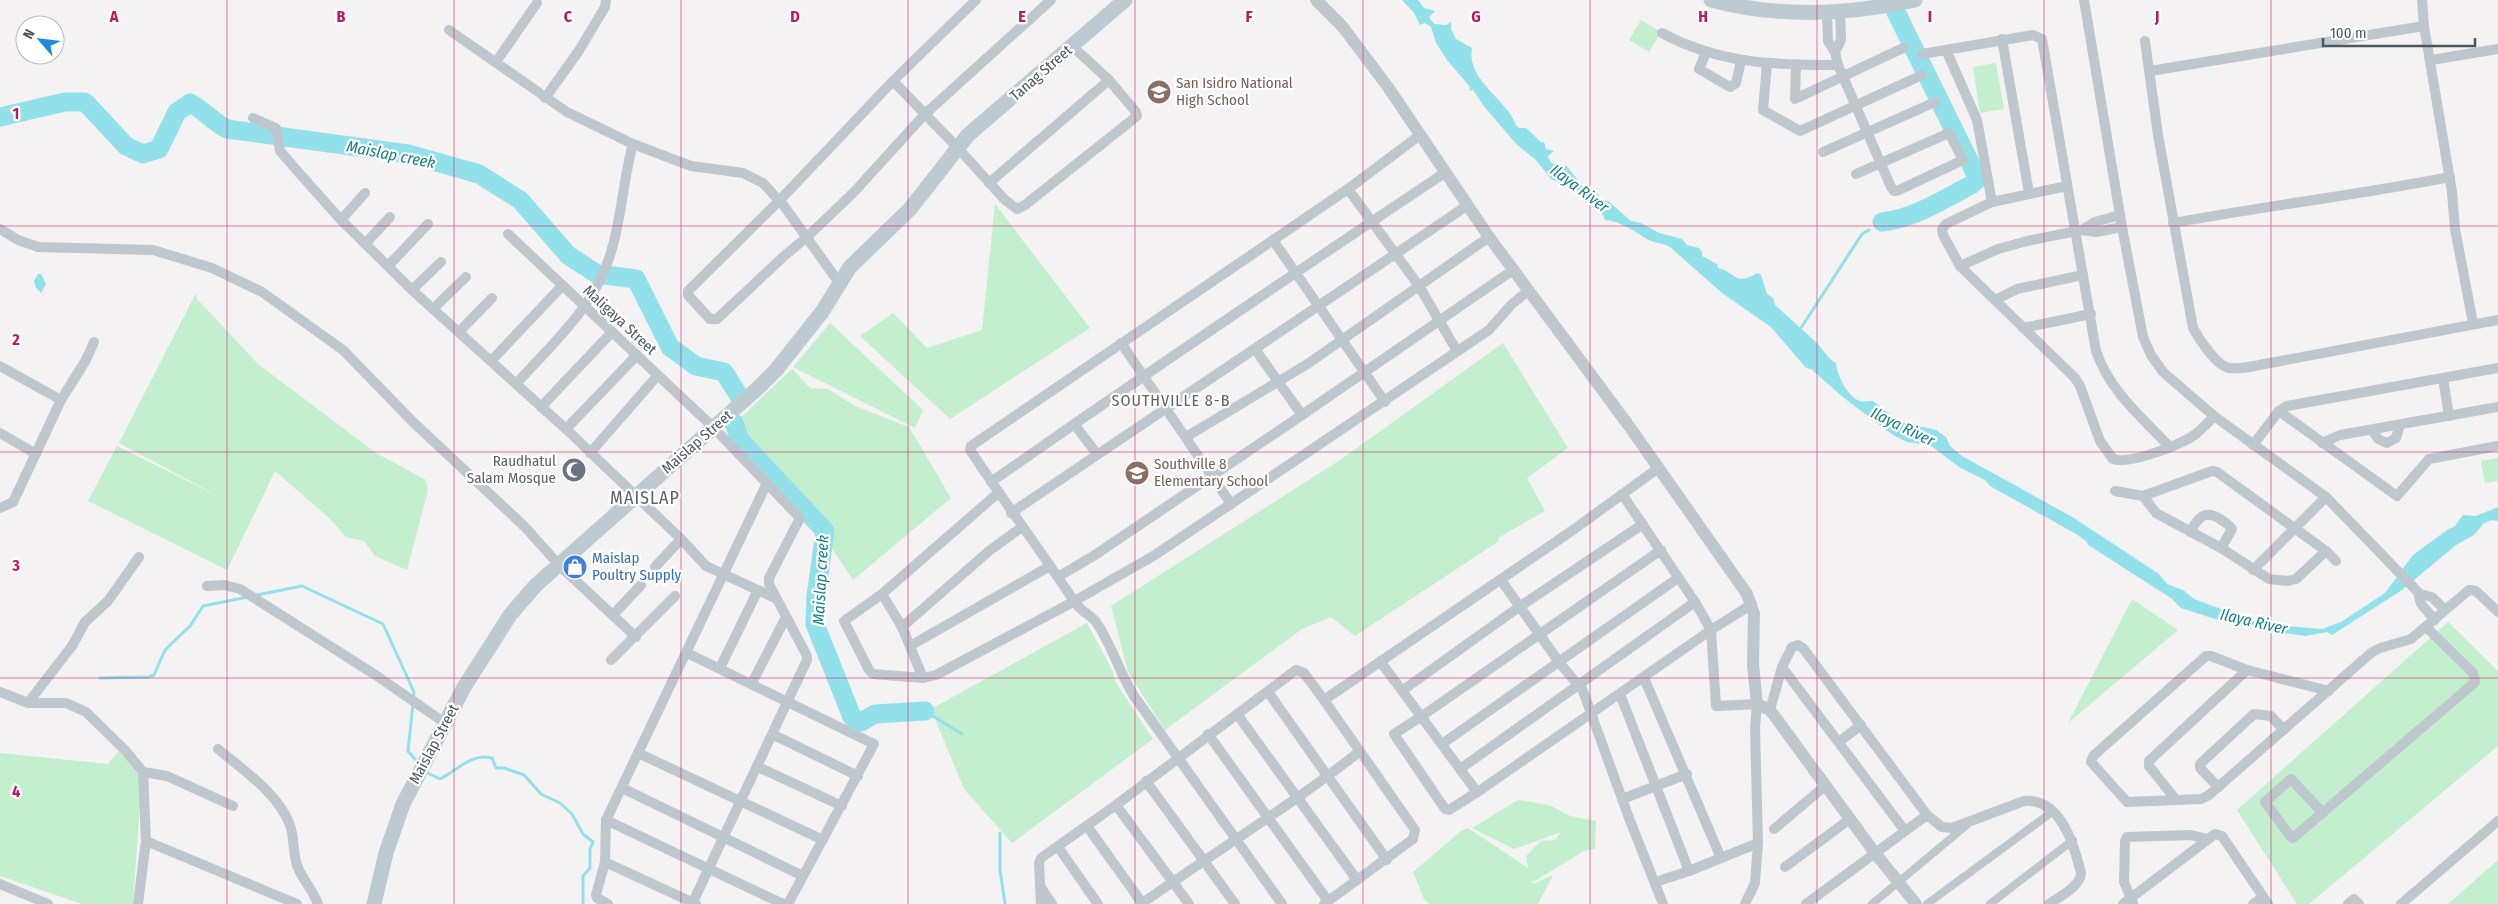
<svg xmlns="http://www.w3.org/2000/svg" width="2498" height="904" font-family="'Fira Sans Condensed',sans-serif">
<rect width="100%" height="100%" fill="#f4f2f2"/>
<!-- green -->
<g fill="#c3efcf">
<path d="M1641 20 1661 32 1649 52 1629 40Z"/>
<path d="M1996 63 2004 109 1980 113 1973 67Z"/>
<path d="M995 204 1090 328 950 419 860 336 893 313 927 348 982 330Z"/>
<path d="M196 293 197 299 258 364 376 453 426 480 428 491 407 570 375 556 364 541 346 537 329 518 275 471 227 570 88 501 117 446 220 497 119 443Z"/>
<path d="M830 323 923 410 915 428 793 367Z"/>
<path d="M1503 343 1568 448 1527 478 1545 511 1498 538 1499 541 1355 636 1331 617 1302 629 1165 730 1128 672 1111 606 1340 460Z"/>
<path d="M792 369 810 388 828 389 855 406 909 427 951 498 853 580 803 505 749 453 738 420Z"/>
<path d="M2498 458V481L2485 483 2481 461Z"/>
<path d="M2132 599 2178 630 2068 723Z"/>
<path d="M2448 622 2498 671V746L2309 904H2297L2237 810Z"/>
<path d="M1087 623 1112 670 1116 683 1153 739 1012 843 964 789 931 709Z"/>
<path d="M119 751 137 773 142 774 133 904H82L0 876V753L108 764Z"/>
<path d="M1518 800 1549 805 1570 816 1596 821 1595 849 1584 851 1533 882 1531 879 1533 884 1553 875 1538 904H1429L1424 899 1413 872 1461 831 1468 828 1528 868 1526 856 1541 841 1555 840 1561 832 1514 849 1472 828Z"/>
<path d="M2498 860V904H2448Z"/>
</g>
<!-- water -->
<g fill="#92e1ea">
<path d="M1402 0H1418L1424 8 1435 11 1429 17 1434 24 1446 25 1451 22V29L1456 39 1472 48C1466 80 1506 98 1516 125L1519 128H1526L1541 142H1544L1546 149 1554 151 1548 156 1551 163 1567 166 1582 186 1600 196 1599 199 1608 201 1631 221 1641 223 1659 233 1682 239 1687 245 1699 248 1702 252V256L1717 264 1718 268C1736 272 1734 287 1757 273L1761 275 1767 294 1773 298 1775 305 1817 343 1830 359 1836 363C1837 375 1847 396 1860 401 1864 402 1869 401 1873 401L1900 422 1936 430 1946 437 1950 446 1962 456 2074 518 2159 574 2167 584 2183 590 2194 599 2254 621 2266 619 2286 626 2322 629 2341 622 2385 593 2413 555 2447 530 2455 526 2463 515 2476 516 2498 507V521L2491 520 2483 524 2474 535 2456 545 2402 590 2332 635 2327 632 2305 636 2269 631 2253 625 2237 626 2181 608 2171 598 2088 545 2087 542 2076 534 1990 486 1985 480 1959 467 1930 445 1907 442 1893 435 1844 398 1811 369 1806 368 1771 327 1722 293 1671 248C1663 242 1656 244 1649 240 1635 232 1621 221 1605 220L1601 211 1578 193 1574 184 1566 186 1551 179 1535 159 1517 145 1483 105 1473 90 1469 91 1470 87 1447 60 1436 43 1431 27 1425 23 1420 25 1414 13Z"/>
<path d="M38 274H41L46 284 41 293 36 288 34 281Z"/>
</g>
<g fill="none" stroke-linecap="round" stroke-linejoin="round">
<!-- stream -->
<g stroke="#92e1ea" stroke-width="3">
<path d="M1799 331 1862 234 1869 230"/>
<path d="M257 595 302 586 383 624 414 692 413 698"/>
<path d="M100 678 149 677 154 675 165 650 190 626 203 606 248 597"/>
<path d="M413 704 408 751 419 764"/>
<path d="M925 711 962 734"/>
<path d="M426 772 440 779C458 770 471 753 492 758L496 768H504L524 775 541 794 560 803 572 814 583 834 593 842 590 849V868L583 876V904"/>
<path d="M1000 833V870L1005 904"/>
</g>
<!-- river -->
<g stroke="#92e1ea" stroke-width="19">
<path d="M0 117 65 102H85L126 146 143 154 159 149 177 112 190 103C204 110 213 122 227 129L408 154 479 174 520 200 568 255 597 274 636 279 670 347 696 366 724 372 739 396"/>
<path d="M1882 222C1915 218 1942 200 1971 185L1978 179 1896 12"/>
<path d="M734 423 740 440 825 531 816 596 815 624 852 717 861 722 875 714 925 711"/>
</g>
<!-- pedestrian -->
<g stroke="#bec7cd" stroke-width="8">
<path d="M1872 904 1968 824"/>
<path d="M1927 904 2052 812"/>
<path d="M1990 904 2073 840"/>
</g>
<!-- minor -->
<g stroke="#bec7cd" stroke-width="10">
<path d="M976 0 893 81 780 200 688 291V295L710 319H717L783 257 807 237 854 192 925 114 1051 0"/>
<path d="M2084 0 2122 227 2143 337 2151 355 2163 372 2214 416 2326 497 2418 592 2421 604 2435 620"/>
<path d="M2422 0 2424 26 2452 192 2455 229 2473 323"/>
<path d="M1827 12 1828 41 1835 52 1838 65 1891 187 1894 191 1899 190 1963 160 1949 133 1856 174"/>
<path d="M449 30 567 112 633 144 691 166 743 173 763 183 784 206 840 284"/>
<path d="M1662 33C1719 64 1775 65 1838 65"/>
<path d="M2002 39 2029 193"/>
<path d="M2145 41 2158 135 2193 328C2199 339 2217 367 2230 368 2242 370 2257 365 2270 363L2498 320"/>
<path d="M1946 50 1977 120 1992 202"/>
<path d="M1835 52 1841 40 1840 12"/>
<path d="M1706 53 1699 69 1730 87 1736 83 1741 61"/>
<path d="M1922 54 2033 35 2042 39 2096 351C2109 390 2142 418 2170 447"/>
<path d="M2431 60 2498 49"/>
<path d="M496 62 537 3"/>
<path d="M1767 64 1763 110 1800 131 1922 75"/>
<path d="M1796 65 1795 99 1903 48"/>
<path d="M2150 71 2424 26"/>
<path d="M893 81 957 147 1004 199 1017 209 1025 205 1137 116 1136 112 1109 80 1072 46"/>
<path d="M545 98 578 52 605 7 606 0"/>
<path d="M253 118 276 128 280 151 300 174 341 220 412 290 566 429 681 539 706 566 775 598"/>
<path d="M1823 152 1935 102"/>
<path d="M989 183 1109 80"/>
<path d="M2067 186 1992 202 1946 224 1942 229 1943 235 1960 266 2075 378 2080 386 2100 441 2113 459C2130 465 2183 444 2197 433 2203 428 2209 422 2214 416"/>
<path d="M1348 189 1419 286 1457 351"/>
<path d="M341 220 365 193"/>
<path d="M2173 223C2265 206 2358 195 2450 177"/>
<path d="M0 229 18 240 38 247 153 250 212 268 262 292 343 350 413 422 525 527 559 565 636 637"/>
<path d="M2082 230 2096 232 2122 227"/>
<path d="M508 234 713 427 800 518 769 578V584L807 656V660L692 904"/>
<path d="M1273 240 1385 402"/>
<path d="M365 244 390 217"/>
<path d="M388 266 428 224"/>
<path d="M1960 266 1998 249 2027 241 2082 230 2095 222 2120 215"/>
<path d="M412 290 441 262"/>
<path d="M1995 300 2017 289 2083 275"/>
<path d="M433 309 466 277"/>
<path d="M2023 328 2091 314"/>
<path d="M459 332 492 298"/>
<path d="M1121 343 1231 504"/>
<path d="M1255 349 1302 415"/>
<path d="M491 361 562 286"/>
<path d="M0 366 61 400"/>
<path d="M2443 378 2449 416"/>
<path d="M516 384C552 344 596 306 611 252 622 217 623 179 633 144"/>
<path d="M541 407 612 332"/>
<path d="M2279 411 2397 496 2429 459 2498 446"/>
<path d="M1074 424 1097 454"/>
<path d="M566 429 637 355"/>
<path d="M2372 430 2378 439 2387 443 2396 438 2400 425"/>
<path d="M0 433 36 454"/>
<path d="M1186 437 1309 363 1489 237"/>
<path d="M2322 443 2340 435 2498 407"/>
<path d="M2253 445 2279 411 2287 406 2498 368"/>
<path d="M590 453 658 375"/>
<path d="M2212 471 2217 472 2326 551 2296 579 2288 581 2269 579 2221 548 2156 513 2143 496Z"/>
<path d="M991 482C1141 377 1293 274 1446 172"/>
<path d="M2115 491 2143 496"/>
<path d="M1622 494 1695 602 1711 630 1716 706 1757 704 1755 728 1758 843 1755 883 1745 904"/>
<path d="M0 508 13 502 61 400 86 360 94 342"/>
<path d="M1011 513 1468 205"/>
<path d="M2190 532C2198 518 2204 509 2220 519 2225 522 2229 525 2232 529L2221 548"/>
<path d="M1661 550 1422 716 1394 734 1445 809 1449 810 1482 789 1711 630 1752 604"/>
<path d="M2326 551 2336 561"/>
<path d="M655 567 681 539"/>
<path d="M2253 570 2326 497"/>
<path d="M1058 577 1095 555 1302 415 1513 270"/>
<path d="M1501 580 1559 662 1583 691 1629 818 1663 904"/>
<path d="M207 586 225 585 240 589 374 674 445 723"/>
<path d="M882 594 844 621 869 670 873 674 923 678 936 675 1071 603 1155 555 1489 330 1511 305 1529 290"/>
<path d="M2420 594 2432 597 2445 610"/>
<path d="M613 615 641 585"/>
<path d="M902 627 989 551 1022 527"/>
<path d="M910 646 1050 566"/>
<path d="M687 653 874 744 788 904"/>
<path d="M611 660 675 596"/>
<path d="M1380 661 1477 792"/>
<path d="M1782 667 1905 831"/>
<path d="M720 668 758 590"/>
<path d="M923 678 902 627 882 594 998 493"/>
<path d="M1644 678 1721 858"/>
<path d="M752 683 786 617"/>
<path d="M1403 690 1519 607 1643 524"/>
<path d="M2329 691 2247 670 2211 656H2206L2093 756 2091 762 2127 802 2201 799 2209 795 2371 653 2380 648 2411 639 2469 590 2476 591 2498 612"/>
<path d="M0 692 28 703H66L86 712 124 749 143 772 146 841 138 904"/>
<path d="M1268 692 1387 860"/>
<path d="M1620 694 1689 871"/>
<path d="M1324 700 1573 530 1657 469"/>
<path d="M28 703 72 646 85 622 108 601 139 557"/>
<path d="M1770 710 1782 667 1792 647 1798 645 1803 648 1927 815 1942 827 1952 828 2024 801C2061 798 2074 845 2081 873 2081 886 2059 897 2049 904"/>
<path d="M1237 714 1357 880"/>
<path d="M1208 734 1328 901"/>
<path d="M774 735 858 776"/>
<path d="M1840 741 1861 725"/>
<path d="M1442 744 1678 578"/>
<path d="M218 749C243 770 278 793 290 825 295 839 292 857 299 870 305 882 313 891 318 904"/>
<path d="M638 753 823 840"/>
<path d="M758 767 842 806"/>
<path d="M1460 769 1695 602"/>
<path d="M143 772 167 776 233 806"/>
<path d="M1146 781 1235 904"/>
<path d="M2218 787 2200 768V764L2254 714 2271 716 2283 729"/>
<path d="M622 788 803 876"/>
<path d="M1622 799 1687 774"/>
<path d="M2176 800 2149 766V761L2247 670"/>
<path d="M1116 805 1189 904"/>
<path d="M2323 813 2291 779 2265 802 2290 836 2293 838 2473 684 2475 682 2473 673 2426 627"/>
<path d="M606 820 783 904"/>
<path d="M1087 826 1142 903"/>
<path d="M1774 829 1825 786"/>
<path d="M146 841 297 904"/>
<path d="M1058 847 1098 904"/>
<path d="M605 862 696 904"/>
<path d="M1785 867 1850 819"/>
<path d="M1655 882 1689 871 1758 843"/>
<path d="M0 884 48 904"/>
<path d="M1040 886 1052 904"/>
<path d="M2133 903 2124 882 2125 841 2127 837 2191 835 2207 839"/>
<path d="M608 904 597 898 596 895 605 862 606 820 767 483"/>
<path d="M1041 904 1039 863 1041 858 1116 805 1296 670 1304 673 1324 700 1415 830 1413 839 1324 904"/>
<path d="M1141 904C1213 853 1289 807 1359 752"/>
<path d="M1282 904 1134 696C1119 672 1112 645 1096 622 1091 615 1081 612 1074 601 1040 550 1004 501 970 450L971 446 1348 189 1420 135"/>
<path d="M1806 904 1927 815"/>
<path d="M2123 904 2215 834 2222 836 2268 904"/>
<path d="M2253 904 2263 897"/>
<path d="M2348 904 2354 899 2359 904"/>
<path d="M2401 904 2498 821"/>
</g>
<!-- tertiary -->
<path stroke="#bec7cd" stroke-width="12" d="M1316 0 1342 26 1388 87 1489 237 1629 426 1747 594 1754 614 1753 665 1757 704 1770 710 1875 853 1916 904"/>
<!-- secondary -->
<g stroke="#becad2" stroke-width="15">
<path d="M1711 0C1778 18 1848 15 1915 0"/>
<path d="M374 904 386 853 403 804 463 689 510 615 536 585 758 388 776 370 822 312 850 267 910 209 968 135 1125 0"/>
</g>
</g>
<!-- grid -->
<path fill="none" stroke="#c2185b" stroke-width="1" stroke-opacity="0.55" d="M227 0V904M454 0V904M681 0V904M908 0V904M1135 0V904M1363 0V904M1590 0V904M1817 0V904M2044 0V904M2271 0V904M0 226H2498M0 452H2498M0 678H2498"/>
<!-- icons -->
<defs>
<symbol id="school-disc" viewBox="-11 -11 22 22"><circle r="9.5" fill="#8d6e63" stroke="#fff"/><path d="M0-5L7-2L0 1L-7-2ZM-4 1L0 2.5L4 1V4Q0 6-4 4Z" fill="#fff"/></symbol>
<symbol id="mosque-disc" viewBox="-11 -11 22 22"><circle r="9.5" fill="#6b7280" stroke="#fff"/><path d="M3.5-4.9A6 6 0 1 0 3.5 4.9A5 5 0 1 1 3.5-4.9Z" fill="#fff"/></symbol>
<symbol id="shop-disc" viewBox="-11 -11 22 22"><circle r="9.5" fill="#3f7fe0" stroke="#fff"/><path d="M-5-2.5h2.3a2.7 3.5 0 0 1 5.4 0H5L5.5 6h-11ZM-1.5-2.5h3a1.5 2.3 0 0 0-3 0Z" fill="#fff"/></symbol>
</defs>
<g fill-rule="evenodd">
<use href="#school-disc" x="1145" y="78" width="28" height="28"/>
<use href="#mosque-disc" x="560" y="456" width="28" height="28"/>
<use href="#school-disc" x="1123" y="459" width="28" height="28"/>
<use href="#shop-disc" x="561" y="553" width="28" height="28"/>
</g>
<g text-anchor="middle" stroke-width="4.5" stroke-linejoin="round" paint-order="stroke">
<!-- street labels -->
<g font-size="15" fill="#4a575f" stroke="#fff">
<text transform="translate(1041 73) rotate(-41)" y="5">Tanag Street</text>
<text transform="translate(620 320) rotate(43)" y="5">Maligaya Street</text>
<text transform="translate(697 442) rotate(-41)" y="5">Maislap Street</text>
<text transform="translate(434 744) rotate(-62)" y="5">Maislap Street</text>
</g>
<!-- education labels -->
<g font-size="15" fill="#785e54" stroke="#fff" text-anchor="start">
<text x="1176" y="88">San Isidro National<tspan x="1176" dy="17">High School</tspan></text>
<text x="1154" y="469">Southville 8<tspan x="1154" dy="17">Elementary School</tspan></text>
</g>
<!-- worship labels -->
<g font-size="15" fill="#5b616d" stroke="#fff" text-anchor="end">
<text x="556" y="466">Raudhatul<tspan x="556" dy="17">Salam Mosque</tspan></text>
</g>
<!-- shop labels -->
<g font-size="15" fill="#366cbe" stroke="#fff" text-anchor="start">
<text x="592" y="563">Maislap<tspan x="592" dy="17">Poultry Supply</tspan></text>
</g>
<!-- water labels -->
<g font-size="16" font-style="italic" fill="#127f8b" stroke="#fff">
<text transform="translate(391 154) rotate(11)" y="6">Maislap creek</text>
<text transform="translate(1580 188) rotate(37)" y="6">Ilaya River</text>
<text transform="translate(1903 426) rotate(26)" y="6">Ilaya River</text>
<text transform="translate(820 580) rotate(-87)" y="6">Maislap creek</text>
<text transform="translate(2254 621) rotate(13)" y="6">Ilaya River</text>
</g>
<!-- neighbourhood labels -->
<g font-size="16" letter-spacing="1" fill="#5e6366" stroke="#fff">
<text x="1171" y="406">SOUTHVILLE 8-B</text>
</g>
<!-- quarter labels -->
<g font-size="18" letter-spacing="1" fill="#5e6366" stroke="#fff">
<text x="645" y="504">MAISLAP</text>
</g>
</g>
<g font-size="16" text-anchor="middle" font-weight="bold" fill="#c2185b" stroke="#fff" stroke-width="4.5" stroke-linejoin="round" paint-order="stroke">
<text x="114" y="22">A</text>
<text x="341" y="22">B</text>
<text x="568" y="22">C</text>
<text x="795" y="22">D</text>
<text x="1022" y="22">E</text>
<text x="1249" y="22">F</text>
<text x="1476" y="22">G</text>
<text x="1703" y="22">H</text>
<text x="1930" y="22">I</text>
<text x="2157" y="22">J</text>
<text x="16" y="119">1</text>
<text x="16" y="345">2</text>
<text x="16" y="571">3</text>
<text x="16" y="797">4</text>
</g>
<!-- north arrow -->
<g transform="translate(40 40) rotate(298)"><circle r="24" fill="#ffffff" stroke="#b7bcbf"/>
<path d="M0-4L9 19L0 12L-9 19Z" fill="#2089df"/>
<text y="-8" font-size="14" font-weight="bold" text-anchor="middle" fill="#4a575f">N</text>
</g>
<!-- scale -->
<path d="M2323 38v8h152v-8" fill="none" stroke="#4a575f" stroke-width="2.5"/>
<text x="2330" y="38" font-size="15" fill="#4a575f" stroke="#ffffff" stroke-width="4" paint-order="stroke">100 m</text>
</svg>
